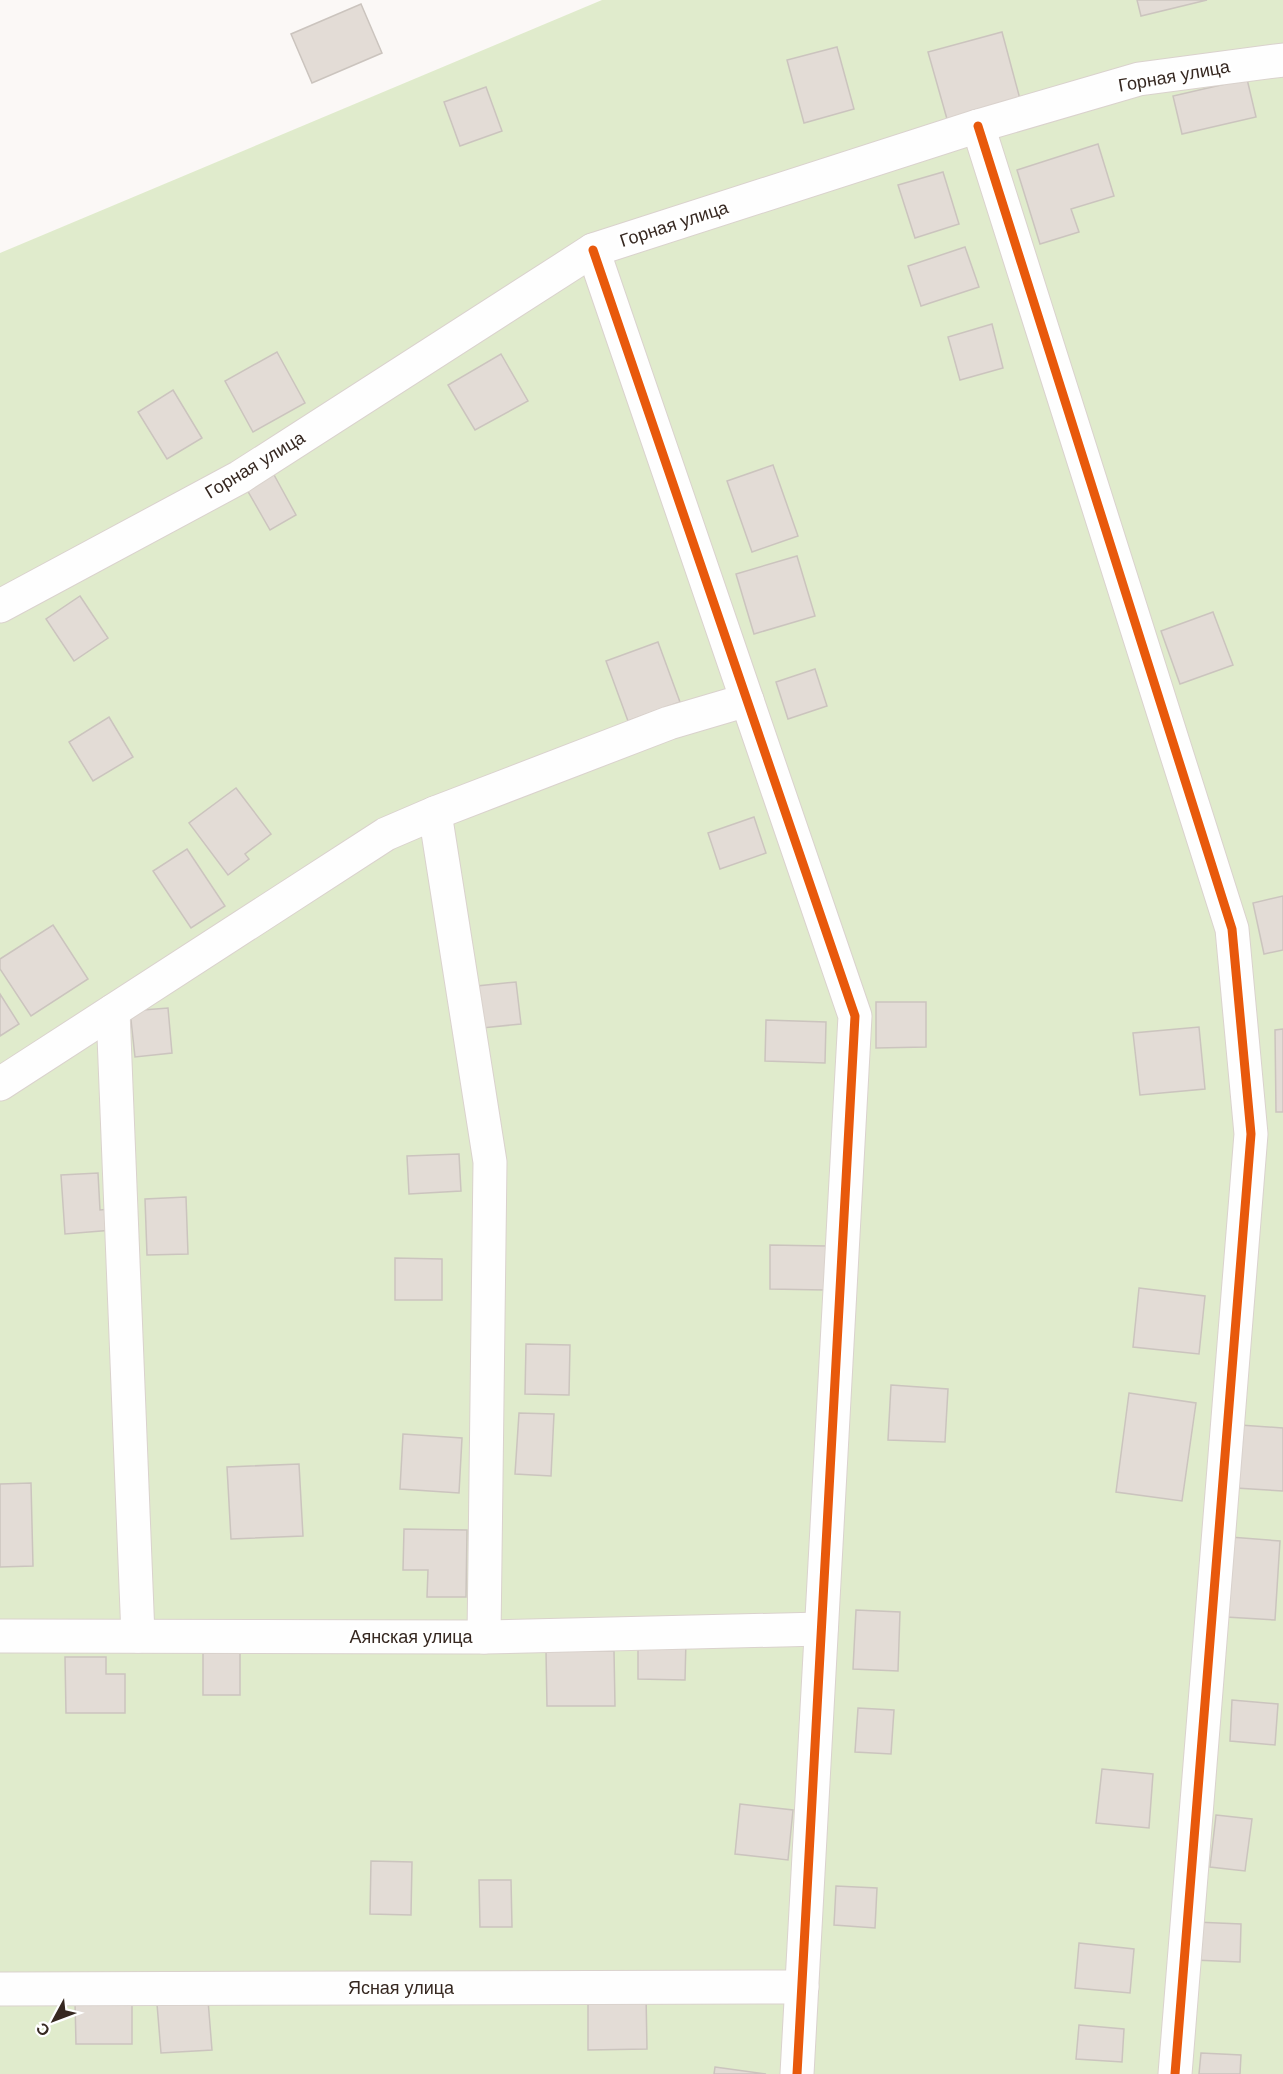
<svg xmlns="http://www.w3.org/2000/svg" width="1283" height="2074" font-family="Arial,sans-serif">
<rect width="100%" height="100%" fill="#fbf8f6"/>
<!-- green -->
<path fill="#e0ebcc" d="M602 0H1283V2074H0V253Z"/>
<!-- building -->
<g fill="#e3dcd6" stroke="#cbc4be" stroke-width="1.5">
<path d="M1137 0H1207L1141 16Z"/>
<path d="M361 4 382 53 312 83 291 34Z"/>
<path d="M1002 32 1020 99 947 119 928 52Z"/>
<path d="M837 47 854 109 804 123 787 60Z"/>
<path d="M1247 79 1256 117 1182 134 1173 96Z"/>
<path d="M486 87 502 131 460 146 444 102Z"/>
<path d="M1098 144 1114 196 1071 209 1079 232 1040 244 1017 170Z"/>
<path d="M943 172 959 224 915 238 898 185Z"/>
<path d="M965 247 979 287 921 306 908 266Z"/>
<path d="M992 324 1003 368 960 380 948 337Z"/>
<path d="M277 352 305 403 253 432 225 381Z"/>
<path d="M501 354 528 401 475 430 448 385Z"/>
<path d="M173 390 202 438 167 459 138 412Z"/>
<path d="M773 465 798 536 752 552 727 481Z"/>
<path d="M273 473 296 515 270 530 246 488Z"/>
<path d="M797 556 815 616 754 634 736 574Z"/>
<path d="M80 596 108 638 74 661 46 619Z"/>
<path d="M1213 612 1233 665 1180 684 1161 631Z"/>
<path d="M658 642 680 702 628 721 606 661Z"/>
<path d="M815 669 827 706 788 719 776 682Z"/>
<path d="M109 717 133 757 93 781 69 742Z"/>
<path d="M236 788 271 834 245 854 249 859 228 875 189 823Z"/>
<path d="M754 817 766 853 720 869 708 833Z"/>
<path d="M187 849 225 906 191 928 153 871Z"/>
<path d="M1283 896V950L1264 954 1253 903Z"/>
<path d="M53 925 88 979 31 1016 0 969V959Z"/>
<path d="M516 982 521 1024 482 1028 477 986Z"/>
<path d="M0 994 19 1024 0 1036Z"/>
<path d="M876 1002H926V1047L876 1048Z"/>
<path d="M168 1008 172 1053 135 1057 130 1011Z"/>
<path d="M766 1020 826 1022 825 1063 765 1061Z"/>
<path d="M1199 1027 1205 1089 1140 1095 1133 1033Z"/>
<path d="M1283 1029V1112H1276L1275 1030Z"/>
<path d="M459 1154 461 1191 409 1194 407 1156Z"/>
<path d="M98 1173 100 1210 111 1209 113 1230 65 1234 61 1175Z"/>
<path d="M186 1197 188 1254 147 1255 145 1199Z"/>
<path d="M770 1245 827 1246 825 1290 770 1289Z"/>
<path d="M395 1258 442 1259V1300H395Z"/>
<path d="M1139 1288 1205 1296 1199 1354 1133 1347Z"/>
<path d="M526 1344 570 1345 569 1395 525 1394Z"/>
<path d="M891 1385 948 1389 945 1442 888 1440Z"/>
<path d="M1129 1393 1196 1403 1182 1501 1116 1492Z"/>
<path d="M519 1413 554 1414 551 1476 515 1474Z"/>
<path d="M1240 1425 1283 1428V1491L1236 1488Z"/>
<path d="M403 1434 462 1438 459 1493 400 1489Z"/>
<path d="M299 1464 303 1536 231 1539 227 1467Z"/>
<path d="M31 1483 33 1566 0 1567V1484Z"/>
<path d="M404 1529 467 1530 466 1597H427L428 1570H403Z"/>
<path d="M1230 1537 1280 1541 1275 1620 1226 1617Z"/>
<path d="M856 1610 900 1612 898 1671 853 1669Z"/>
<path d="M638 1639 686 1640 685 1680 638 1679Z"/>
<path d="M546 1651H614L615 1706H547Z"/>
<path d="M240 1652V1695H203V1653Z"/>
<path d="M65 1657H106V1674H125V1713H66Z"/>
<path d="M1232 1700 1278 1704 1275 1745 1230 1741Z"/>
<path d="M858 1708 894 1710 891 1754 855 1752Z"/>
<path d="M1102 1769 1153 1774 1149 1828 1096 1823Z"/>
<path d="M740 1804 793 1810 788 1860 735 1854Z"/>
<path d="M1216 1815 1252 1819 1245 1871 1210 1867Z"/>
<path d="M371 1861 412 1862 411 1915 370 1914Z"/>
<path d="M479 1880H511L512 1927H480Z"/>
<path d="M836 1886 877 1888 875 1928 834 1925Z"/>
<path d="M1195 1922 1241 1924 1240 1962 1194 1960Z"/>
<path d="M1079 1943 1134 1949 1130 1993 1075 1988Z"/>
<path d="M588 1994H646L647 2049 588 2050Z"/>
<path d="M208 2000 212 2050 161 2053 157 2004Z"/>
<path d="M132 2001V2044H76L75 2002Z"/>
<path d="M1079 2025 1124 2029 1122 2062 1076 2059Z"/>
<path d="M1201 2053 1241 2055 1240 2074H1199Z"/>
<path d="M715 2067 766 2074H714Z"/>
</g>
<g fill="none" stroke-linecap="round" stroke-linejoin="round">
<defs>
<g id="minor">
<path d="M978 126 1232 929 1251 1134 1175 2074"/>
<path d="M593 250 855 1016 797 2074"/>
<path d="M0 606 240 477 593 250 978 126 1139 79 1283 60"/>
<path d="M435 813 669 723 747 700"/>
<path d="M113 1011 138 1636"/>
<path d="M0 1084 386 834 435 813 490 1162 484 1637"/>
<path d="M0 1636 484 1637 821 1629"/>
<path d="M0 1989 802 1987"/>
</g>
</defs>
<!-- minor casing -->
<use href="#minor" stroke="#dad2cd" stroke-width="35"/>
<!-- minor -->
<use href="#minor" stroke="#fefefe" stroke-width="33"/>
<defs>
<g id="cycleway">
<path d="M978 126 1232 929 1251 1134 1175 2074"/>
<path d="M593 250 855 1016 797 2074"/>
</g>
</defs>
<!-- cycleway casing -->
<use href="#cycleway" stroke="#fff" stroke-width="13"/>
<!-- cycleway -->
<use href="#cycleway" stroke="#e8590c" stroke-width="9"/>
</g>
<g text-anchor="middle" stroke-width="6" stroke-linejoin="round" paint-order="stroke">
<!-- street labels -->
<g font-size="18" fill="#362821" stroke="#fff">
<text transform="translate(1174 76) rotate(-10)" y="6">Горная улица</text>
<text transform="translate(674 224) rotate(-18)" y="6">Горная улица</text>
<text transform="translate(255 465) rotate(-31)" y="6">Горная улица</text>
<text x="411" y="1643">Аянская улица</text>
<text x="401" y="1994">Ясная улица</text>
</g>
</g>
<!-- north arrow -->
<g transform="translate(54 2020) rotate(229)" stroke="#ffffff" stroke-width="4.5" paint-order="stroke">
<path d="M0-4.5L10 22L0 15L-10 22Z" fill="#362821"/>
<text y="-9" font-size="16" font-weight="bold" text-anchor="middle" fill="#362821">С</text>
</g>
</svg>
